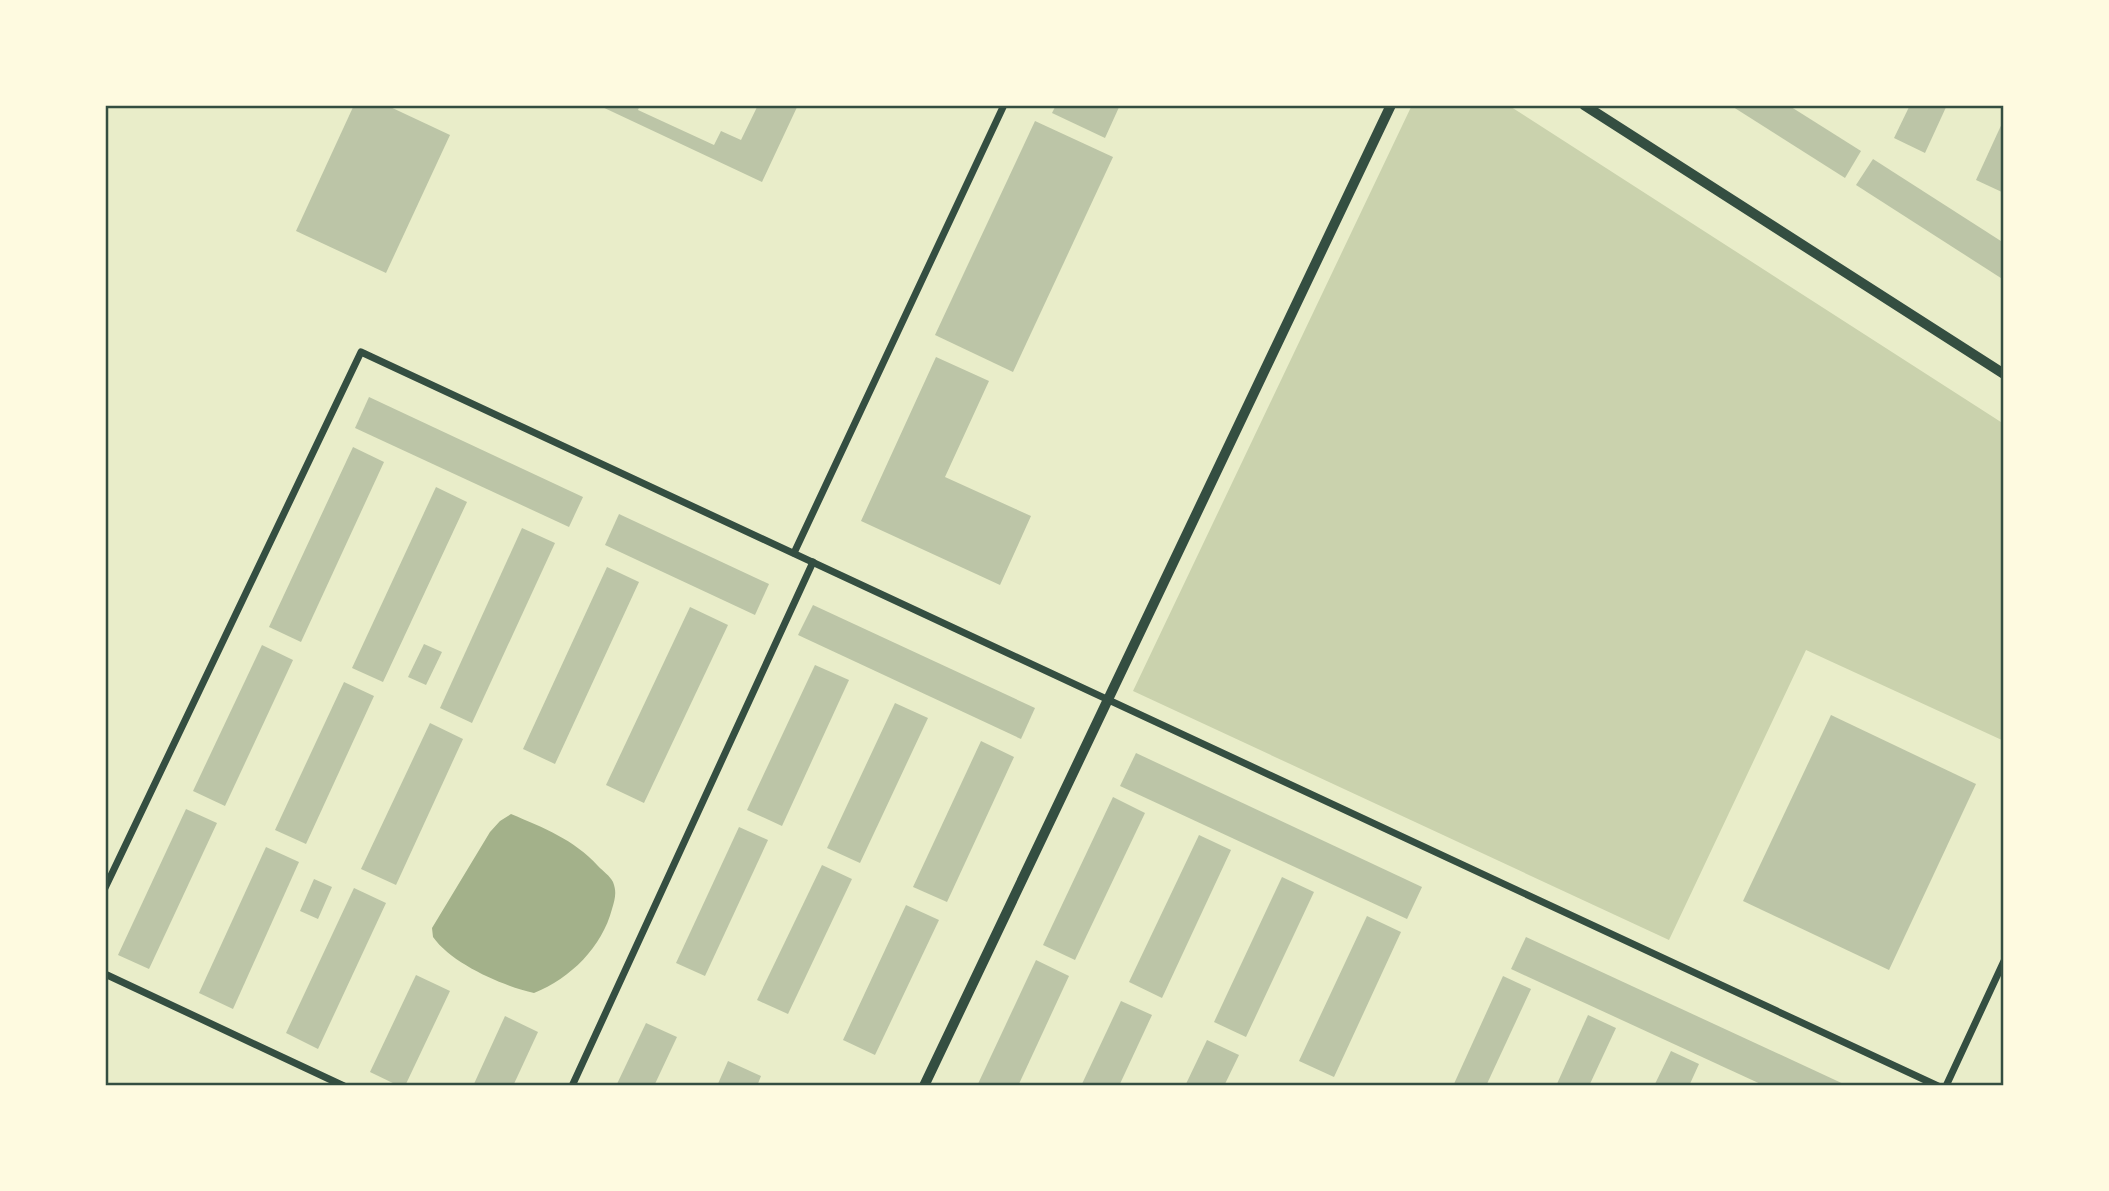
<svg xmlns="http://www.w3.org/2000/svg" width="2109" height="1191" font-family="'Golos Text',sans-serif">
<rect width="100%" height="100%" fill="#e9edc9"/>
<!-- green -->
<path fill="#cad2ad" d="M1412 105H1508L2004 424V741L1806 650 1669 940 1133 691Z"/>
<!-- water -->
<path fill="#a3b18a" d="M511 814C544 828 573 839 598 866 603 871 610 876 613 882 617 892 615 899 612 909 602 947 571 978 534 993 503 986 452 964 433 937L432 928 490 832 500 821Z"/>
<!-- building -->
<g fill="#bcc5a7">
<path d="M354 105H386L450 135 386 273 296 231Z"/>
<path d="M598 105H640L638 110 714 145 721 131 741 140 758 105H798L762 182Z"/>
<path d="M1056 105H1120L1105 138 1052 113Z"/>
<path d="M1730 105H1788L1861 151 1845 178Z"/>
<path d="M1910 105H1947L1925 153 1894 138Z"/>
<path d="M2004 119V193L1976 180Z"/>
<path d="M1035 121 1113 157 1013 372 935 335Z"/>
<path d="M1873 159 2004 243V280L1856 185Z"/>
<path d="M936 357 989 381 945 477 1031 516 1000 585 861 521Z"/>
<path d="M369 397 583 497 569 527 355 428Z"/>
<path d="M353 447 384 462 301 642 269 627Z"/>
<path d="M436 487 467 502 383 682 352 668Z"/>
<path d="M619 514 769 584 755 615 605 545Z"/>
<path d="M522 528 555 543 472 723 440 708Z"/>
<path d="M607 567 639 582 555 764 523 749Z"/>
<path d="M813 605 1035 708 1021 739 798 635Z"/>
<path d="M690 607 728 625 644 803 606 785Z"/>
<path d="M424 644 442 652 426 685 408 677Z"/>
<path d="M262 645 293 660 225 806 193 791Z"/>
<path d="M815 665 849 680 782 826 747 810Z"/>
<path d="M344 682 374 696 306 844 275 830Z"/>
<path d="M895 703 928 718 860 863 827 848Z"/>
<path d="M1831 715 1976 784 1889 970 1743 901Z"/>
<path d="M430 723 463 739 396 885 361 869Z"/>
<path d="M981 741 1014 757 947 902 913 887Z"/>
<path d="M1136 753 1422 887 1407 919 1120 786Z"/>
<path d="M1113 797 1145 813 1075 960 1043 945Z"/>
<path d="M186 809 217 823 149 969 118 955Z"/>
<path d="M739 827 768 840 705 976 676 963Z"/>
<path d="M1199 835 1231 850 1162 998 1129 982Z"/>
<path d="M266 847 299 862 233 1009 199 993Z"/>
<path d="M822 865 852 879 788 1014 757 1000Z"/>
<path d="M1282 877 1314 892 1246 1037 1214 1022Z"/>
<path d="M314 879 332 887 318 919 300 911Z"/>
<path d="M354 888 386 903 318 1049 286 1033Z"/>
<path d="M906 905 939 920 875 1055 843 1040Z"/>
<path d="M1367 916 1401 932 1334 1077 1299 1061Z"/>
<path d="M1526 937 1848 1086H1765L1511 969Z"/>
<path d="M1036 960 1069 976 1018 1086H977Z"/>
<path d="M416 975 450 991 405 1086H399L370 1072Z"/>
<path d="M1503 976 1531 989 1486 1086H1453Z"/>
<path d="M1121 1001 1152 1015 1119 1086H1081Z"/>
<path d="M1588 1015 1616 1028 1589 1086H1556Z"/>
<path d="M505 1016 538 1032 513 1086H473Z"/>
<path d="M646 1023 677 1037 654 1086H616Z"/>
<path d="M1207 1040 1239 1055 1224 1086H1185Z"/>
<path d="M1671 1051 1699 1064 1689 1086H1654Z"/>
<path d="M728 1061 761 1076 757 1086H717Z"/>
</g>
<g fill="none" stroke-linecap="round" stroke-linejoin="round">
<!-- minor -->
<g stroke="#344e41" stroke-width="7">
<path d="M794 553 1004 105"/>
<path d="M105 888 361 352 1938 1086"/>
<path d="M105 974 344 1086"/>
<path d="M572 1086 813 562"/>
<path d="M1946 1086 2004 961"/>
</g>
<!-- tertiary -->
<g stroke="#344e41" stroke-width="10">
<path d="M1584 105 2004 374"/>
<path d="M924 1086 1391 105"/>
</g>
</g>
<!-- border -->
<rect width="2109" height="1191" fill="none" stroke="#fefae0" stroke-width="214"/>
<rect x="107" y="107" width="1895" height="977" fill="none" stroke="#344e41" stroke-width="2.5"/>
</svg>
